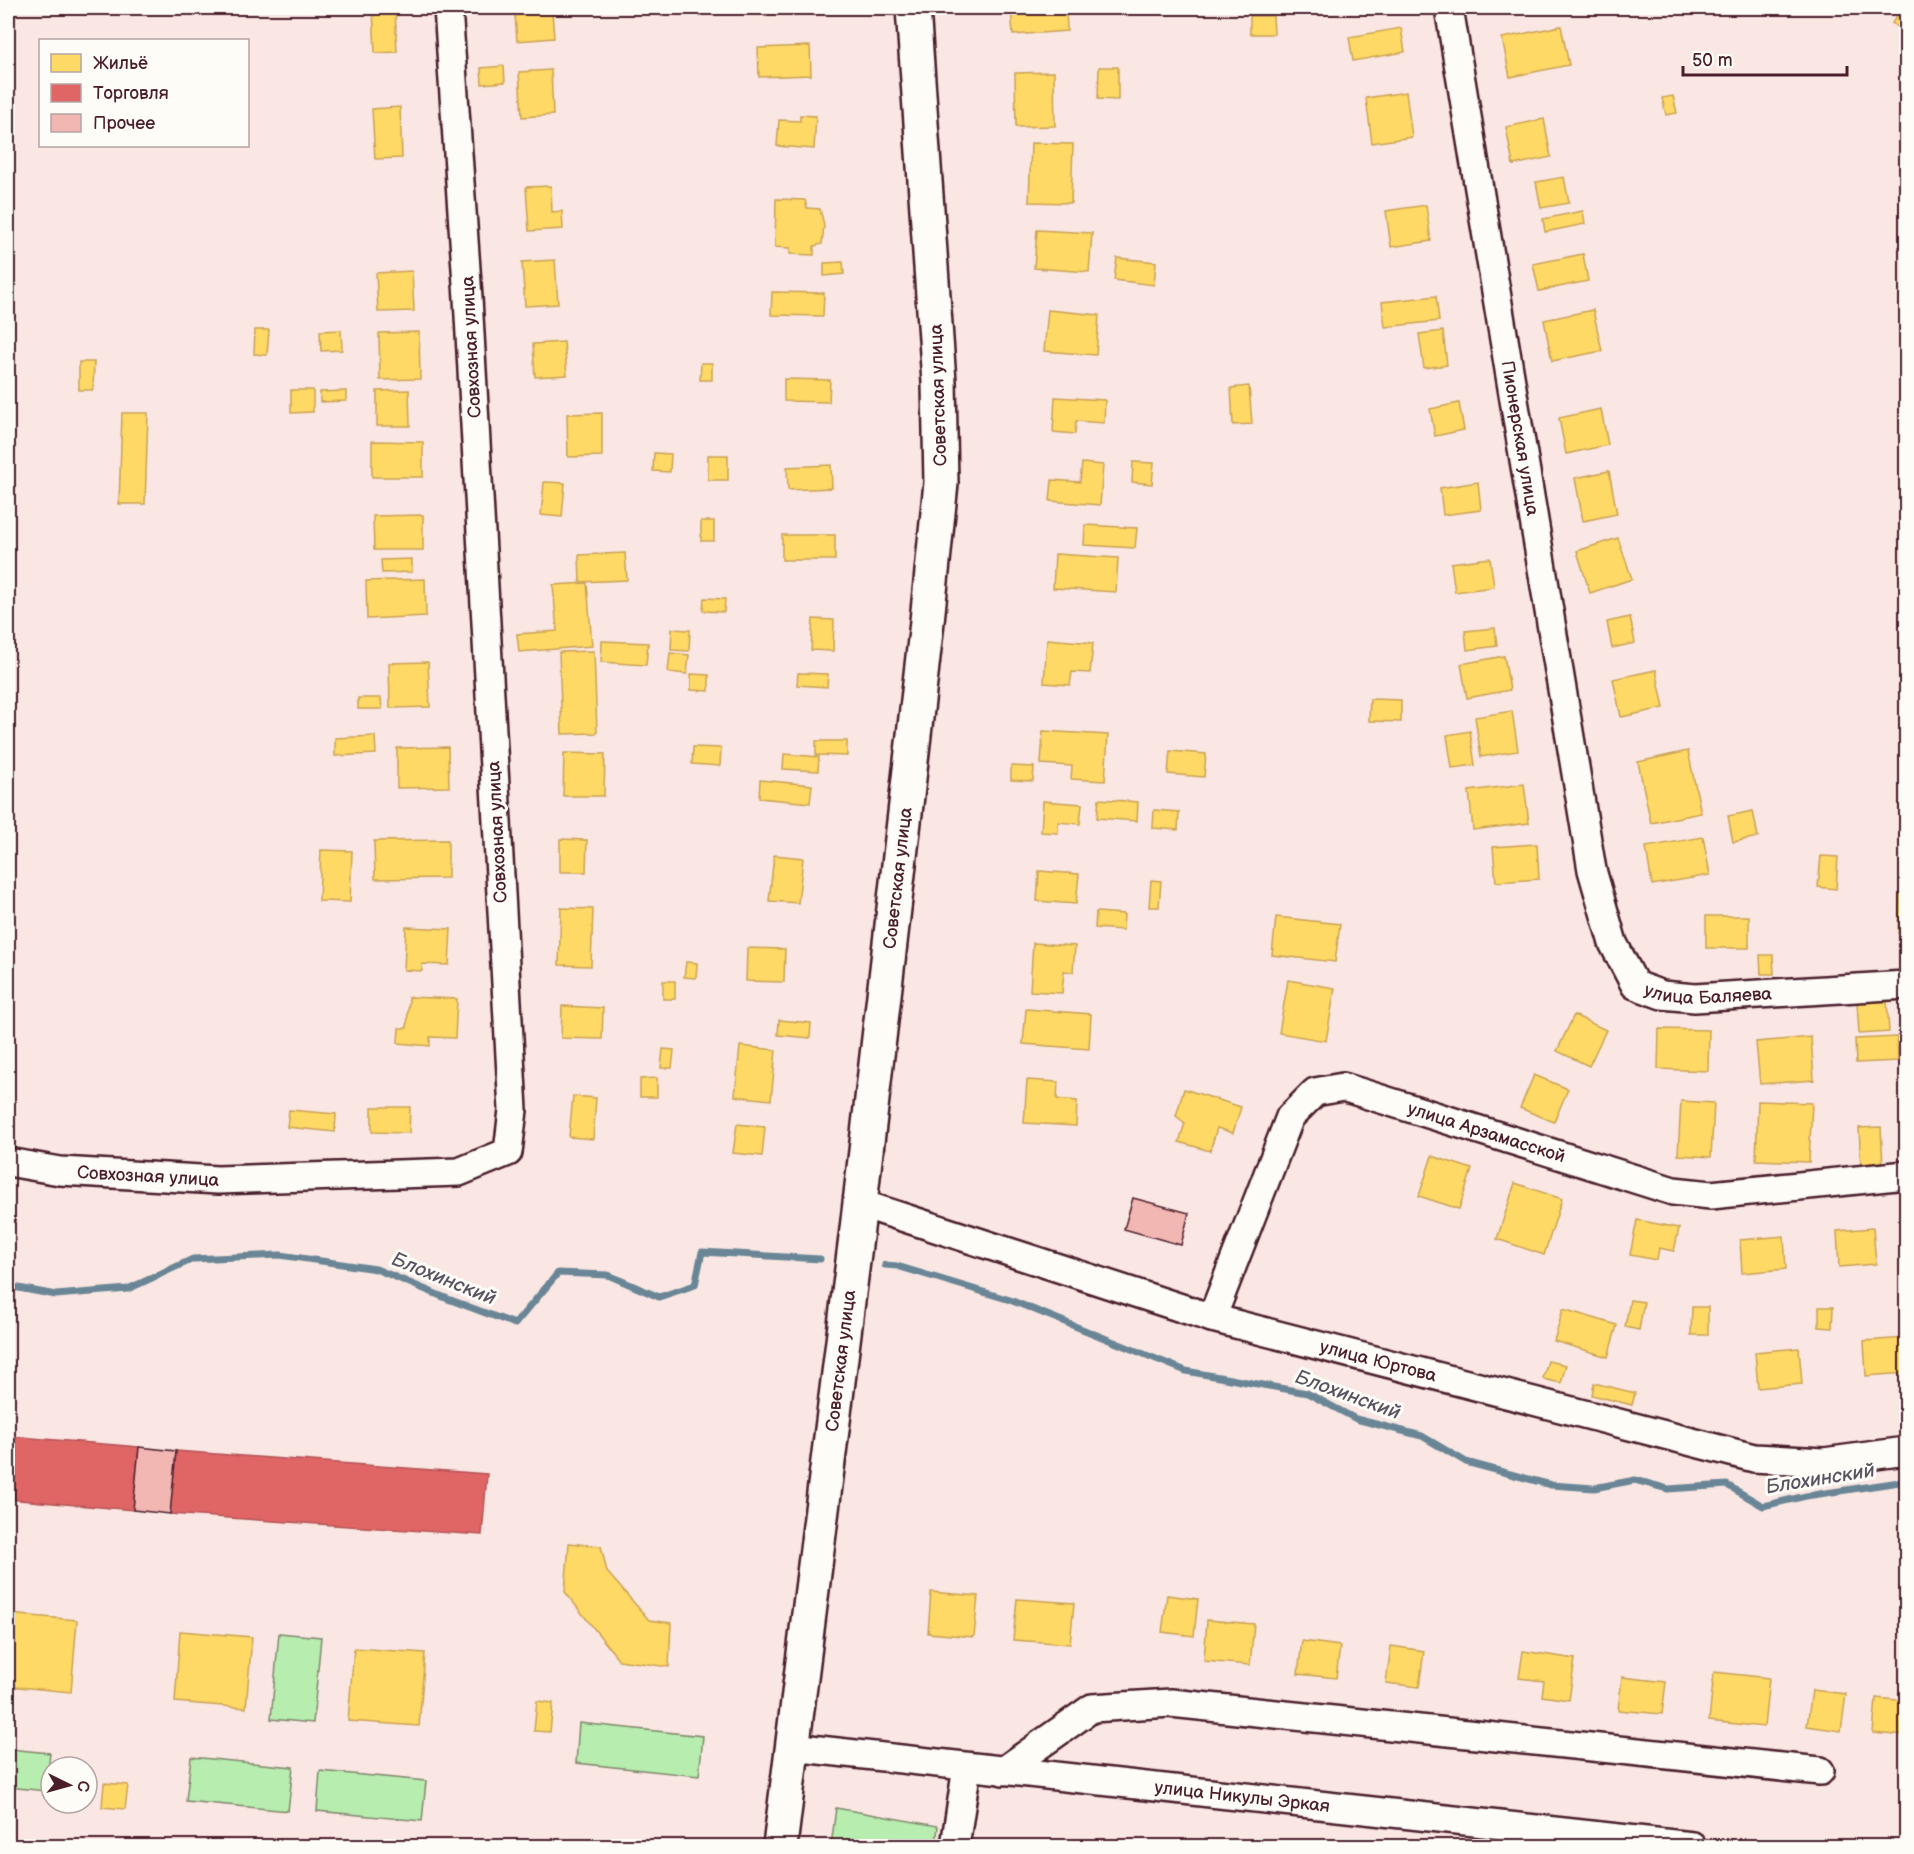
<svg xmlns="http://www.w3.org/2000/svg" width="1914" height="1854" font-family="'Balsamiq Sans',sans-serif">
<rect width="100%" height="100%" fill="#fae7e3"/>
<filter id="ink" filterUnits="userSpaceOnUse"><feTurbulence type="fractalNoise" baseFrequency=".0167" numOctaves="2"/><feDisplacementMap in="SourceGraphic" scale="12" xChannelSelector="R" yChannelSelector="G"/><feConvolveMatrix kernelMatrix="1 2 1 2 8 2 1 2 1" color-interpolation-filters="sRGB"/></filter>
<g filter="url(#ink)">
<!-- green -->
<g fill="#b7edaf" stroke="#80866d" stroke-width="1.5">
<path d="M279 1633 321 1637 313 1723 271 1719Z"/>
<path d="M579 1723 703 1736 699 1776 576 1763Z"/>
<path d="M8 1749 50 1753 46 1791 8 1787Z"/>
<path d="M191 1757 293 1767 288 1811 186 1801Z"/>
<path d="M320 1771 426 1781 422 1821 317 1811Z"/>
<path d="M836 1808 938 1826 936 1846H831Z"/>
</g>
<!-- homes -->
<g fill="#ffd966" stroke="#c9a154" stroke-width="1.5">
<path d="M373 8H395L397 52 375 53Z"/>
<path d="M764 8H811V13L764 15Z"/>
<path d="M817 8H834V12L817 13Z"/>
<path d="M1011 8H1066L1067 31 1013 35Z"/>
<path d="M1902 8H1906V33L1892 23Z"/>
<path d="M552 12 554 38 517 41 515 15Z"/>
<path d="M1250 16H1273L1274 34H1250Z"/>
<path d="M1561 26 1569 65 1510 77 1502 38Z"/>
<path d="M1401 28 1405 52 1353 61 1349 37Z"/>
<path d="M810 46 811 75 759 77 758 48Z"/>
<path d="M504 66 505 82 482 84 481 68Z"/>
<path d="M1099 67H1118V100L1098 99Z"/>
<path d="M551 70 553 115 522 117 519 72Z"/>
<path d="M1054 72 1055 126 1016 127 1015 73Z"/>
<path d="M1406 92 1412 137 1372 143 1366 98Z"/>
<path d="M1673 96 1677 113 1666 115 1662 98Z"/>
<path d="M400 107 402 158 375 159 372 109Z"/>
<path d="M800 115 816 116 814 149 777 146 779 120 800 121Z"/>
<path d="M1544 119 1551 157 1513 165 1506 127Z"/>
<path d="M1031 143 1073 144 1071 203 1029 202Z"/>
<path d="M1564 177 1569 203 1541 208 1536 182Z"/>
<path d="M551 186 552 212 562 211 563 229 529 231 526 187Z"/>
<path d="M776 199 805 200 807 208 820 209 824 225 822 244 814 246V255L790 254V248L775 247Z"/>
<path d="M1426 205 1431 241 1391 247 1386 211Z"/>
<path d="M1583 211 1585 224 1545 232 1543 219Z"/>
<path d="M1037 230 1092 233 1089 272 1034 268Z"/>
<path d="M1583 254 1588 281 1539 291 1533 264Z"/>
<path d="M1117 258 1156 262 1154 285 1114 280Z"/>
<path d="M555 260 558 304 525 306 522 262Z"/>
<path d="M843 262 844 274 824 276V263Z"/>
<path d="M412 271 414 311 378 312 376 273Z"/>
<path d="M772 292 824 293 823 316 771 315Z"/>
<path d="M1436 296 1439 321 1385 327 1382 302Z"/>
<path d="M1048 310 1099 315 1096 355 1044 351Z"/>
<path d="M1593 310 1602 351 1552 361 1544 320Z"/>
<path d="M255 330H269L267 355 254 354Z"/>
<path d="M341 330 342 350 321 351 320 331Z"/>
<path d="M1443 331 1447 365 1424 368 1419 334Z"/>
<path d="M419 332 420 379 380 380 379 333Z"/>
<path d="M564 342 567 375 535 377 533 344Z"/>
<path d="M79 362H94L93 390H79Z"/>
<path d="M701 363H712V380H700Z"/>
<path d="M784 379 830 380 829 402 784 401Z"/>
<path d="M1249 386 1252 424 1233 425 1231 388Z"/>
<path d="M291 390H313V412L291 413Z"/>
<path d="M409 390 410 426H377V391Z"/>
<path d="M346 391V401L320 402V392Z"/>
<path d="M1055 397 1105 400 1104 423 1076 421 1075 434 1053 432Z"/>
<path d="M1459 403 1464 430 1435 436 1430 409Z"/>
<path d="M1601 409 1608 445 1566 454 1559 418Z"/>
<path d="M122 413H148L145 504H119Z"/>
<path d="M602 413V456L568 457 567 414Z"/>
<path d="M372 441 423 442V477H372Z"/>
<path d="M654 453 671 454 670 472 653 471Z"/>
<rect x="708" y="455" width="20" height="25"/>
<path d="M1133 462 1154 463 1152 484 1132 482Z"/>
<path d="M1082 463 1103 465 1100 505 1050 501 1052 480 1080 482Z"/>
<path d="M831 465 832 488 788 490 787 467Z"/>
<path d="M1609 471 1617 514 1583 521 1575 478Z"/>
<path d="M544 482 565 483 562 517 541 515Z"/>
<path d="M1478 482 1481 510 1443 515 1440 488Z"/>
<path d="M423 515V550H374L373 516Z"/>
<rect x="701" y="521" width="13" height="20"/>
<path d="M1085 525 1137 528 1135 548 1084 545Z"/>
<rect x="782" y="535" width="53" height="25"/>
<path d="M1618 538 1632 579 1590 593 1577 551Z"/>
<path d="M625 553 627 580 580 582 579 555Z"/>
<path d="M1055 554 1118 558 1116 592 1053 588Z"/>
<path d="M1490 558 1494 587 1455 592 1451 563Z"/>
<path d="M412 559V572L382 573 381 560Z"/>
<path d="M425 579 426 616 367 619 366 581Z"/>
<path d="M587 583 592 646 519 652 517 634 557 631 553 585Z"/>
<path d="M704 598 725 599 724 612 703 611Z"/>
<path d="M1630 617 1635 643 1612 648 1607 622Z"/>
<path d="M813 619 834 620 833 651 811 650Z"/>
<path d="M1495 628 1497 646 1467 650 1465 631Z"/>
<path d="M672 629 690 630 689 651 671 650Z"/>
<path d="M1047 639 1093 643 1090 673 1072 672 1070 685 1044 683Z"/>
<path d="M602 641 648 643 646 665 601 662Z"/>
<path d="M594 651 597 733 562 734 559 652Z"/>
<path d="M670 653 689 655 687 674 668 672Z"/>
<path d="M1504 656 1510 690 1467 698 1461 664Z"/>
<path d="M428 662 430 707 390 708 389 663Z"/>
<path d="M1656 670 1664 708 1621 717 1613 679Z"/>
<path d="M798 673 828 674 827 687 797 685Z"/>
<path d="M691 674 709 675V691L691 690Z"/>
<path d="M358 698H381L382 709H358Z"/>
<path d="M1370 699 1401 700V722L1369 721Z"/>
<path d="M1512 711 1518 751 1481 757 1475 717Z"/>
<path d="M1043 731 1108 735 1105 781 1071 779 1072 766 1041 764Z"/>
<path d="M1470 731 1475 765 1452 768 1447 735Z"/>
<path d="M375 736 376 754 335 756V738Z"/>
<path d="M816 741H847V756L816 755Z"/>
<path d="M448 747 449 787 397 788V748Z"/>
<path d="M693 747 721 748 720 766 692 764Z"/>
<path d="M1170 751 1206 754 1204 777 1168 774Z"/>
<path d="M1688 751 1701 813 1651 823 1638 762Z"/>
<path d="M564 753 605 754 604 796H563Z"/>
<path d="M784 754 819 757 818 771 783 769Z"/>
<path d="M1011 766 1034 767 1033 781 1011 780Z"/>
<path d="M760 780 812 785 810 803 759 798Z"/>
<path d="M1524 784 1529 823 1473 830 1469 791Z"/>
<path d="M1099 799 1138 802 1137 821 1097 818Z"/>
<path d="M1043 801 1082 804 1080 824 1058 822V833L1041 832Z"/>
<path d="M1154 810 1179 812 1178 830 1153 828Z"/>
<path d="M1753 811 1758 837 1733 842 1728 816Z"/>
<path d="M1703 837 1710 875 1652 885 1646 847Z"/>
<path d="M560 839 587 840 586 872H560Z"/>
<path d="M448 840V878L375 879 374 841Z"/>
<path d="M1537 844 1539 879 1496 882 1493 847Z"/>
<path d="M321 850 352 851 350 902 319 901Z"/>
<path d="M774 855 803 858 798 903 769 901Z"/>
<path d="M1821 856 1838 857 1836 889 1818 887Z"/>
<path d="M1039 871 1079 874 1076 904 1037 901Z"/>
<path d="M1151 880 1161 881 1159 907H1149Z"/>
<path d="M1900 892 1906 893V934L1898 933Z"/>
<path d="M561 908 593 909 591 966 559 965Z"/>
<path d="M1096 912 1124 914 1123 930 1095 928Z"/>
<rect x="1706" y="916" width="43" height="32"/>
<path d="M1276 917 1340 924 1335 962 1272 955Z"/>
<path d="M406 927 451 929 449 965 422 964V971L404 970Z"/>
<path d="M1033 943 1075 946 1073 972 1064 971 1062 993 1030 991Z"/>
<path d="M747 948 785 949 784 982 746 981Z"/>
<path d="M1760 955H1773L1774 974H1761Z"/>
<path d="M686 962 697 963 696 978 684 977Z"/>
<path d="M1288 980 1335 988 1326 1041 1279 1033Z"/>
<rect x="663" y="981" width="12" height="18"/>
<path d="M409 997 457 999 455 1038 430 1037V1046L398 1043 399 1028H407Z"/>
<path d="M1887 1000 1889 1032 1859 1034 1857 1001Z"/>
<path d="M562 1006 603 1008 602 1039 561 1038Z"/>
<path d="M1026 1009 1091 1014 1089 1049 1023 1044Z"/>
<path d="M1574 1015 1606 1030 1589 1066 1557 1051Z"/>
<path d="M779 1020 811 1023 810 1038 778 1035Z"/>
<path d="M1659 1029 1709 1030 1708 1071 1658 1069Z"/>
<path d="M1811 1037 1814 1080 1760 1084 1756 1042Z"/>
<path d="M1897 1037 1898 1061 1856 1063 1855 1039Z"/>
<path d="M740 1046 776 1050 771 1100 735 1096Z"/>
<path d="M663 1049 674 1050 672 1068H661Z"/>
<path d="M1534 1075 1568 1089 1554 1122 1520 1108Z"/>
<path d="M657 1078V1097H640V1079Z"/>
<path d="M1027 1080 1058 1082 1057 1099 1077 1101 1076 1126 1024 1123Z"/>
<path d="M1184 1089 1241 1107 1233 1133 1217 1128 1210 1151 1179 1142 1185 1123 1176 1116Z"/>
<path d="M573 1096 596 1098 593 1139 569 1137Z"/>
<path d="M1681 1101 1714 1103 1711 1157 1678 1155Z"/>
<path d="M1758 1101 1812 1103 1809 1162 1756 1160Z"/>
<path d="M372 1107H410L409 1133 372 1132Z"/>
<path d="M289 1110 336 1114 335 1132 287 1127Z"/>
<path d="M737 1124 765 1127 762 1156 733 1153Z"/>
<path d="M1881 1127 1883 1167 1861 1168 1859 1128Z"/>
<path d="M1432 1156 1472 1169 1459 1209 1419 1196Z"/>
<path d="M1515 1183 1562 1199 1544 1255 1497 1239Z"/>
<path d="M1637 1220 1679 1228 1674 1251 1659 1248 1657 1260 1630 1255Z"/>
<path d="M1873 1228 1876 1264 1839 1267 1837 1231Z"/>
<path d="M1784 1236 1786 1269 1742 1273 1740 1240Z"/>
<path d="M1630 1300 1644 1302 1639 1330 1625 1327Z"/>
<path d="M1692 1307H1708V1335H1691Z"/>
<path d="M1819 1307H1833L1832 1328 1819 1327Z"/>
<path d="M1563 1309 1617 1325 1608 1357 1554 1341Z"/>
<path d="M1906 1338V1373L1866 1376 1864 1341Z"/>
<path d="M1799 1348 1802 1384 1758 1388 1755 1352Z"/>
<path d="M1548 1361 1566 1365 1561 1383 1543 1379Z"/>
<path d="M1594 1383 1635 1393 1632 1405 1592 1395Z"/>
<path d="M569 1543 601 1546 607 1572 649 1620 671 1623 669 1667 619 1660 565 1592Z"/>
<path d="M931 1592 978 1596 974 1637 928 1633Z"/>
<path d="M1167 1595 1198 1599 1194 1636 1162 1632Z"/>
<path d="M1017 1599 1074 1603 1070 1644 1013 1640Z"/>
<path d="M8 1614 77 1620 71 1692 8 1686Z"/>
<path d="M1207 1620 1254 1624 1250 1665 1204 1661Z"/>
<path d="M180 1631 252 1637 246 1708 175 1702Z"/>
<path d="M1302 1641 1340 1646 1336 1678 1298 1674Z"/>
<path d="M1391 1646 1424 1651 1419 1687 1386 1683Z"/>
<path d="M354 1648 425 1653 419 1726 348 1721Z"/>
<path d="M1523 1651 1575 1659 1569 1700 1542 1696 1544 1681 1519 1678Z"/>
<path d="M1714 1672 1769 1678 1764 1727 1709 1721Z"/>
<path d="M1622 1677 1666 1682 1662 1714 1618 1710Z"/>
<path d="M1812 1690 1846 1694 1841 1731 1807 1726Z"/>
<path d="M1876 1698 1906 1701V1736L1873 1733Z"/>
<path d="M537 1701 553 1703 550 1732 534 1731Z"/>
<path d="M104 1783 128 1785 125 1809 102 1807Z"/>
</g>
<!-- shops -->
<g fill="#e06666" stroke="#b35154" stroke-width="1.5">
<path d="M8 1436 139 1447 133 1510 8 1499Z"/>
<path d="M176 1451 487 1474 482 1535 170 1514Z"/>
</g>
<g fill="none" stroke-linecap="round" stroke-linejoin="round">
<!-- stream -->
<g stroke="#6a8696" stroke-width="7">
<path d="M885 1265 897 1266 1010 1300 1186 1371 1307 1393 1356 1419 1422 1436 1466 1462 1551 1485 1594 1488 1635 1480 1668 1489 1727 1485 1763 1506 1806 1496 1906 1481"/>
<path d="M8 1286 56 1295 128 1289 193 1259 280 1255 376 1269 448 1299 515 1324 558 1273 608 1275 659 1297 695 1285 702 1252 820 1259"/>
</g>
</g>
<!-- building -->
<g fill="#f2b7b3" stroke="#4a1f2b" stroke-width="1.5">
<path d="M1133 1198 1189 1213 1181 1245 1124 1229Z"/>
<path d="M139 1447 176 1451 170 1514 133 1510Z"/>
</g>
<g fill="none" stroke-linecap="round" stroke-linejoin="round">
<defs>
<g id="minor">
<path id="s1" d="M1449 8 1592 870 1613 943 1635 985 1662 995 1695 998 1906 985"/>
<path id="s2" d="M8 1162 60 1171 218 1180 459 1172 508 1152 513 1110 468 298 448 8"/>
<path id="s3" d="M859 1203 1212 1318 1754 1458 1824 1462 1906 1451"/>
<path id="s4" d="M1212 1318 1290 1117 1315 1092 1343 1087 1673 1191 1711 1195 1906 1175"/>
<path id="s5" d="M792 1747 1692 1846"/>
<path d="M1003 1771 1092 1708 1171 1703 1820 1771"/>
<path d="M955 1846 967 1767"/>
</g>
<g id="major">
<path id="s6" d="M780 1846 857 1229 926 631 941 483 939 382 913 8"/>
</g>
</defs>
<!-- minor casing -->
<use href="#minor" stroke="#4a1f2b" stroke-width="32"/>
<!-- major casing -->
<use href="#major" stroke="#4a1f2b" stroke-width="38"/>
<!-- minor -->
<use href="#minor" stroke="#fdfcf7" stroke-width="27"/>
<!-- major -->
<use href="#major" stroke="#fdfcf7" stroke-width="33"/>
</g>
</g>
<g text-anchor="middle" stroke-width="6" stroke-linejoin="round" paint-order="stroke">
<!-- street labels -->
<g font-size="18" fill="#4a1f2b" stroke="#fdfcf7">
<text transform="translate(471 347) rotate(-93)" y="6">Совхозная улица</text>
<text transform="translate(938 395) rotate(-92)" y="6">Советская улица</text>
<text dy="6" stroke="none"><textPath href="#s1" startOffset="436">Пионерская улица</textPath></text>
<text transform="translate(497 832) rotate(-93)" y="6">Совхозная улица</text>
<text dy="6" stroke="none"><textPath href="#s6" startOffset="975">Советская улица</textPath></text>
<text dy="6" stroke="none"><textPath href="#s1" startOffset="1072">улица Баляева</textPath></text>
<text dy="6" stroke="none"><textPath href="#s4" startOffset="430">улица Арзамасской</textPath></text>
<text dy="6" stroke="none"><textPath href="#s2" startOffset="141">Совхозная улица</textPath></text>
<text dy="6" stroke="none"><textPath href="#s6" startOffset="489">Советская улица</textPath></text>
<text dy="6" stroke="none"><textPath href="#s3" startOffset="543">улица Юртова</textPath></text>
<text dy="6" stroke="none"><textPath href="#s5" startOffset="453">улица Никулы Эркая</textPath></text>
</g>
<!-- water labels -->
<g font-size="20" font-style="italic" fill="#5a5361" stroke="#fdfcf7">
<text transform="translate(444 1278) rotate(22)" y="7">Блохинский</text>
<text transform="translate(1348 1394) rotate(20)" y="7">Блохинский</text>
<text transform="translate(1820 1478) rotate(-9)" y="7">Блохинский</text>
</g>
</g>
<!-- margin -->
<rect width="1914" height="1854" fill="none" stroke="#fdfcf7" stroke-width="30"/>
<rect x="15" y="15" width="1884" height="1824" fill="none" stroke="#4a1f2b" stroke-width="2" filter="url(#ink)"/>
<!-- legend -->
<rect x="39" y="39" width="210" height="108" fill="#fdfcf7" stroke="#b5a4a5" stroke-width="1.5"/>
<rect x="51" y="54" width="30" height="18" fill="#ffd966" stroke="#b5a4a5" stroke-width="1.5"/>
<text x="93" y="69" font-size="18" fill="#4a1f2b">Жильё</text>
<rect x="51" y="84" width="30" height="18" fill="#e06666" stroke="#b5a4a5" stroke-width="1.5"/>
<text x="93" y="99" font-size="18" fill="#4a1f2b">Торговля</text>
<rect x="51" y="114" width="30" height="18" fill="#f2b7b3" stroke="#b5a4a5" stroke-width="1.5"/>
<text x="93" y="129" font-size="18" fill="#4a1f2b">Прочее</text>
<!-- north arrow -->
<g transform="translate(69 1785) rotate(95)"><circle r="28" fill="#fdfcf7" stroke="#b5a4a5" stroke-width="1.5"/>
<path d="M0-4.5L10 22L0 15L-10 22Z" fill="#4a1f2b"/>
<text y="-9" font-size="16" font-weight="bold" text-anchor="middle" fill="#4a1f2b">С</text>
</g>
<!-- scale -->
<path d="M1683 66v9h164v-9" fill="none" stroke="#4a1f2b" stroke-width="3"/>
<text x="1692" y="66" font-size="18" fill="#4a1f2b" stroke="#fdfcf7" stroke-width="4.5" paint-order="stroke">50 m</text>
</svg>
